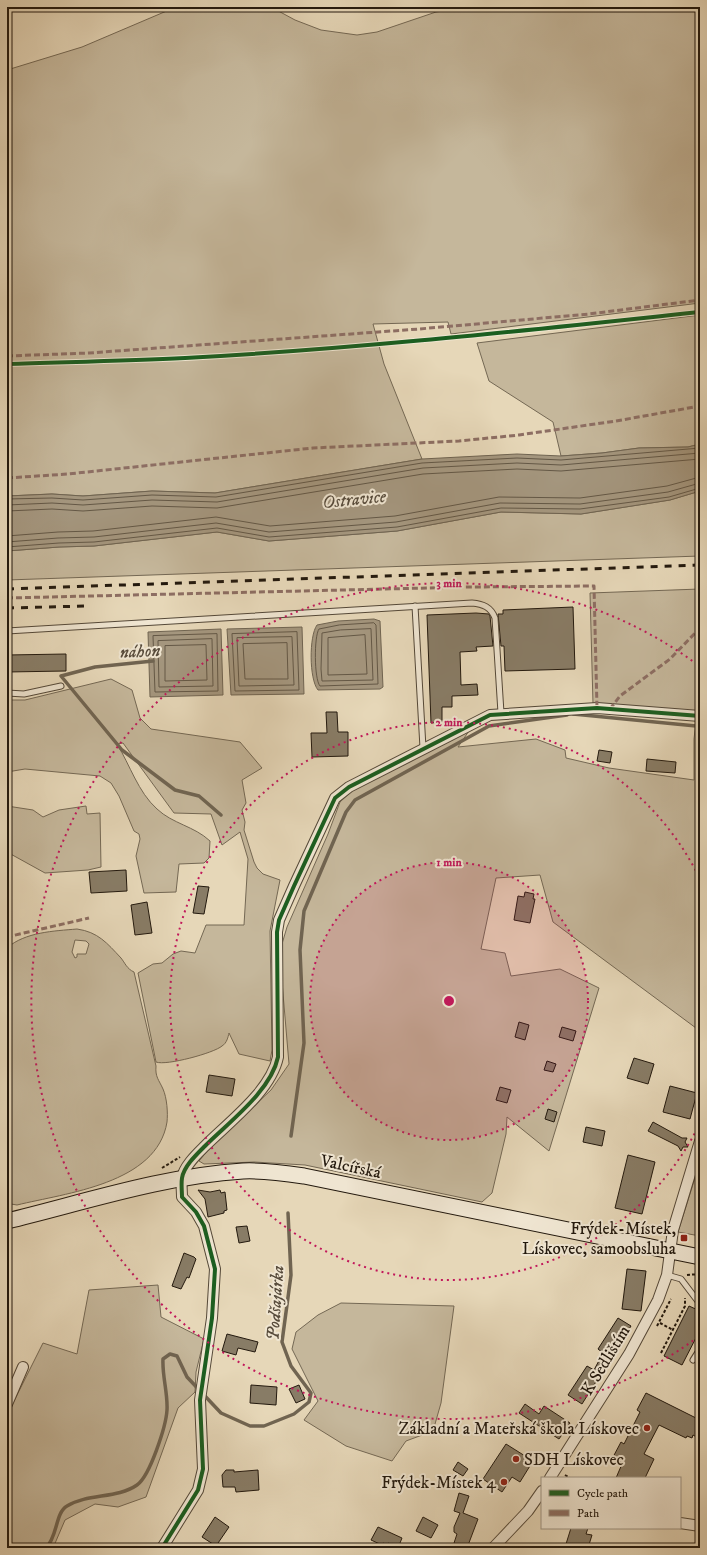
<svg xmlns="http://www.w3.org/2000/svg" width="707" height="1555" font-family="'IM FELL DW Pica',serif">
<rect width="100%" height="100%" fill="#e6d7b8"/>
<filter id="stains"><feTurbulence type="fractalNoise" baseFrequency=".005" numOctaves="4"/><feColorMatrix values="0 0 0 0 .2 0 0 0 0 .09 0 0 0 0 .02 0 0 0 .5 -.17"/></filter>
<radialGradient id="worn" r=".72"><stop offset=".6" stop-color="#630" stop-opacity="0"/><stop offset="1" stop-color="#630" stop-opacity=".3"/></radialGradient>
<!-- green -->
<g fill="#c5b79b" stroke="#746854" fill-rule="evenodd">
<path d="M176 7H271L295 20 321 30 357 35 377 32 436 12 468 7H700V303L451 334 448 322 373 324 384 364 422 459 215 493 152 491 83 496 52 494 7 496V70L82 47Z"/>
<path d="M700 315V444L688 447 639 448 602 453 561 456 553 422 489 381 477 343Z"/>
<path d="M700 491V556L7 580V551L59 547 94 546 217 532 269 541 397 531 501 512 581 514 670 500Z"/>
<path d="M700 589V713L593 704 590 593Z"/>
<path d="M111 679 132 690 140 718 151 729 240 742 262 768 242 780 246 803 242 810 245 822 244 830 254 862 257 868 263 874 280 880 270 931 272 1050 270 1061 239 1054 229 1033C228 1037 227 1043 222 1046 214 1053 166 1066 156 1062L138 973 153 964 162 963 173 954 181 951 195 953 206 925H244L248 859 240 832 222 845 211 814 174 813 123 743 117 744C130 765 138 792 157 809 173 824 194 826 210 841L209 858 204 863 179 864 176 892 144 893 136 856 140 839 139 834 134 831 119 796 111 783 100 776 25 769 7 772V700H25Z"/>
<path d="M696 721H700V1031L553 922 540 875 496 878 481 949 505 953 511 976 560 969 599 988 549 1151 507 1117 506 1134 492 1193 482 1202 305 1165 254 1162 204 1164 199 1161 208 1150 271 1090 289 1064 281 970 282 944 287 927 328 834 340 802 353 790 471 728 458 747 536 739 565 750 566 758 609 768 694 780V739Z"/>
<path d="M7 806 33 810 43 817 59 810 86 806 87 814 100 813 101 867 88 870 45 873 7 852Z"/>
<path d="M77 929C98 932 107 943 121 958 125 963 127 969 134 972L156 1066C155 1077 159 1080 163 1089 167 1098 168 1113 167 1122 157 1184 66 1193 17 1205L11 1204 7 1198V1146L11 1053 7 1017V948C25 932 54 931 77 929ZM75 940 86 941 89 944 86 954H77V957L75 958 72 952Z"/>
<path d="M700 1162V1236L678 1232Z"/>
<path d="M158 1285 161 1317 204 1339 196 1372 195 1392 178 1408 146 1497 118 1507 95 1504 65 1520 53 1548H7V1415L43 1343 77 1354 89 1290Z"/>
<path d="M341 1303 454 1306 441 1403 433 1431 406 1441 392 1461 346 1446 304 1420 318 1401 292 1349 296 1332 318 1315Z"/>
</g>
<!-- water -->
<g fill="#a4967e" stroke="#706451">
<path d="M700 444V491L670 500 581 514 501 512 397 531 269 541 217 532 94 546 59 547 7 551V496L52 494 83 496 152 491 215 493 422 459 517 454 561 456 602 453 639 448 688 447Z"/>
<path d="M374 619 380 621 383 687 380 689 318 690C309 679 309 636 317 625L338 621Z"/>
<path d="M302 627 304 694 231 695 227 629Z"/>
<path d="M221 629 223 695 150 697 148 632Z"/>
</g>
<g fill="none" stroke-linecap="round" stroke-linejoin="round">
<!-- shore -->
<g stroke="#645846" stroke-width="1">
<path d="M7 499 52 498 83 500 152 495 216 497 422 463 517 458 561 460 700 448"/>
<path d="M7 505 52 503 83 505 152 500 217 502 423 468 517 463 561 465 700 453"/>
<path d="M7 511 52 509 83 511 152 506 217 508 423 474 517 469 561 471 700 459"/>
<path d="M7 536 58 532 93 531 216 517 270 526 395 516 499 497 580 498 667 486 700 477"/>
<path d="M7 542 58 538 94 537 216 523 269 532 396 522 500 503 580 504 668 492 700 483"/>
<path d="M7 547 59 543 94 542 217 528 269 537 397 527 501 508 580 509 669 497 700 488"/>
<path d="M374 623 376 625 378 684 320 686C314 679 314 636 319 629L339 625Z"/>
<path d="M371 629 373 680 322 681 321 669 322 633 340 630Z"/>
<path d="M297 632 299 690 235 691 232 634Z"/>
<path d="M217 634 218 691 155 692 153 636Z"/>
<path d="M365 635 367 674 328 675V638Z"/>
<path d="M292 637 294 685 239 686 237 638Z"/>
<path d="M212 639 213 686 159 687 158 641Z"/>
<path d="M287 643 288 679H245L243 644Z"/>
<path d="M206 645 207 680 165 681V646Z"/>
</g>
<!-- stream -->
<g stroke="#706451" stroke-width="3.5">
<path d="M153 661 95 667 61 676 122 750 175 790 199 796 221 815"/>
<path d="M573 714 696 726 700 724"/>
<path d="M291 1136 304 1043 300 950 304 911 346 812 355 800 489 726 567 715"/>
<path d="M46 1548C58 1536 55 1513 67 1506 88 1493 117 1499 137 1485 150 1476 166 1426 167 1410 168 1393 162 1376 163 1359L170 1354 177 1356 187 1377 221 1413 250 1426H264L294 1414 309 1402 311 1393 291 1366 282 1342 291 1275 288 1213"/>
</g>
</g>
<!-- building -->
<g fill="#887c66" stroke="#23190e">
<path d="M573 607 575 669 505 671 504 646H501L498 614H503V610Z"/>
<path d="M476 613 489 614 490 616 493 646 476 647 477 651 460 652 461 685 477 684 478 695 452 696V707H442V722L431 723 427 615Z"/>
<path d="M66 654V671L7 672V655Z"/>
<path d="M326 712H337L338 732H348V756L312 757 311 733H327Z"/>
<path d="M599 750 612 752 610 763 597 761Z"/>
<path d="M647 759 676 762 675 773 646 771Z"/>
<path d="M126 870 127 891 91 893 89 872Z"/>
<path d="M198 886 209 887 204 914 193 913Z"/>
<path d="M525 892 534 894 533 899H535L530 923 514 920 518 896 524 897Z"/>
<path d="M147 902 152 933 135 935 131 905Z"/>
<path d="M519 1022 529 1025 525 1040 515 1037Z"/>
<path d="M562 1027 576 1031 573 1041 559 1037Z"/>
<path d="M634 1058 654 1064 648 1084 627 1078Z"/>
<path d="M547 1061 556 1064 553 1072 544 1070Z"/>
<path d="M209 1075 235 1079 232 1096 206 1092Z"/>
<path d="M670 1086 697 1093 690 1119 663 1112Z"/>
<path d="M500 1087 511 1090 507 1103 496 1100Z"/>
<path d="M548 1109 557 1112 554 1122 545 1119Z"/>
<path d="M653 1122 682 1138H687L685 1142 688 1147H683L681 1151 678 1146 648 1131Z"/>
<path d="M586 1127 605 1131 602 1146 583 1142Z"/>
<path d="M628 1155 655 1162 642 1214 615 1208Z"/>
<path d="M198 1190 210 1192 220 1190 221 1193 225 1192 227 1210 224 1211V1213L208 1217 205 1199Z"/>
<path d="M247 1226 250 1241 239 1243 236 1227Z"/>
<path d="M184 1253 194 1257 196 1259 189 1278 187 1277 181 1289 172 1286Z"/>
<path d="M627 1269 646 1271 641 1311 622 1309Z"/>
<path d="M689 1306 700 1311V1324L698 1329 700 1330 682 1365 664 1356Z"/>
<path d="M618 1318 631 1326 582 1404 568 1395 587 1366 594 1370 603 1353 598 1349Z"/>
<path d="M227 1334 258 1342 255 1352 238 1348 236 1355 222 1351Z"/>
<path d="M251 1385 277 1387 276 1405 250 1403Z"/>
<path d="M299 1385 305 1399 296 1403 289 1389Z"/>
<path d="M646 1393 700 1420V1439L693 1435 692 1438 687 1436 686 1438 659 1425 644 1454 654 1459 645 1478H616L622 1464 612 1459 621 1442 624 1444 640 1412 637 1410Z"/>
<path d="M525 1404 539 1414 544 1406 570 1423 559 1439 519 1413Z"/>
<path d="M506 1444 533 1461 520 1482 512 1477 502 1492 483 1479Z"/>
<path d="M458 1462 468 1469 463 1476 453 1470Z"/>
<path d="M226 1470H234V1472L258 1470 259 1490 236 1492 235 1487H223L222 1475Z"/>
<path d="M459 1493 469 1496 463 1513 478 1519 467 1548 454 1543 457 1534 454 1532V1527L460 1513 454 1511Z"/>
<path d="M215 1517 229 1527 216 1546 202 1537Z"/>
<path d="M423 1517 438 1525 431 1538 416 1531Z"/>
<path d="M378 1527 402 1538 398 1548 388 1543 387 1545 383 1543 382 1545 371 1540Z"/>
<path d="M571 1528H588L586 1534 592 1535 588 1548 566 1544Z"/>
</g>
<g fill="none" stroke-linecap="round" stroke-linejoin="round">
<defs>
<g id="service">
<path d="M415 606 423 748"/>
<path d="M7 631 472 603C483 604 491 607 495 618L501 713"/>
<path d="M7 693 24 694 61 686"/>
<path d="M667 1275 681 1279 700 1304"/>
<path d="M693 1360 700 1349"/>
</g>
<g id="minor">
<path d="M7 1404 23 1367"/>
<path d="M550 1478 629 1354 658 1300 667 1275 673 1230 700 1141"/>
<path d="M680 1523 700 1526"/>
<path d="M162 1548 198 1490 203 1469 200 1400 212 1318 215 1269 204 1226 196 1212 182 1197C182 1191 181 1184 182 1178 184 1166 197 1154 205 1146 229 1122 271 1091 278 1057L277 932 279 920 294 886 335 798 349 787 490 715 597 708 700 716"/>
<path d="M493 1548 528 1511 542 1491"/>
</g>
<path id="secondary" d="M7 1221C85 1202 163 1176 243 1171 263 1170 284 1173 304 1176L700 1257"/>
</defs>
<!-- service casing -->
<use href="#service" stroke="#544838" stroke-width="7"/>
<!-- minor casing -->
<use href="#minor" stroke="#544838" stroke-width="12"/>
<!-- secondary casing -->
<use href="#secondary" stroke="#23190e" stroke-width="17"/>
<!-- path -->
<g stroke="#23190e" stroke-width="2" stroke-dasharray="3 2" stroke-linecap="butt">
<path d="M162 1168 180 1157"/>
<path d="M687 1275 700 1274"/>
<path d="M660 1323 673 1330"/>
<path d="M657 1326 671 1299"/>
<path d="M661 1353 685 1306V1298"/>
<path d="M565 1475 570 1478"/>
</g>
<!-- service -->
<use href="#service" stroke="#efe5d1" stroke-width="5"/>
<!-- minor -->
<use href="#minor" stroke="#efe5d1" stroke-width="10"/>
<!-- secondary -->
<use href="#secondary" stroke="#efe5d1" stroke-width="15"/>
<!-- rail -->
<g stroke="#23190e" stroke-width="3" stroke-dasharray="7 7" stroke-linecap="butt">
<path d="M7 589 700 565"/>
<path d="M7 608 87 606"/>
</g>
<!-- quiet -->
<g stroke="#8d6e63" stroke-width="3" stroke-dasharray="6 3" stroke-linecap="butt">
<path d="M7 356 89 353 419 329 589 314 700 300"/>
<path d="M7 478 68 474 313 448 459 441 519 435 616 421 700 406"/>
<path d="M7 598 469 587 594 586 597 708"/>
<path d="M610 709 620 696 670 659 700 628"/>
<path d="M7 939 11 936 89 918"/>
</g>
<defs>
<g id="cycleway">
<path d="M7 364C66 362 126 361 185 358 357 349 529 330 700 312"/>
<path d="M162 1548 198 1490 203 1469 200 1400 212 1318 215 1269 204 1226 196 1212 182 1197C182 1191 181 1184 182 1178 184 1166 197 1154 205 1146 229 1122 271 1091 278 1057L277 932 279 920 294 886 335 798 349 787 490 715 597 708 700 716"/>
</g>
</defs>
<!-- cycleway casing -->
<use href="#cycleway" stroke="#efe5d1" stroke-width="6"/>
<!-- cycleway -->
<use href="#cycleway" stroke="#1b5e20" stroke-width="4"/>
</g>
<!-- distance rings -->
<circle cx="449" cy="1001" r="139" fill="#c2185b" fill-opacity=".12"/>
<g fill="none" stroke="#c2185b" stroke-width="2" stroke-dasharray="2 4">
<circle cx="449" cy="1001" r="139"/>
<path d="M700 1123A279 279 0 1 1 700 879"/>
<path d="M698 1337A418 418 0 1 1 698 665"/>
</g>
<!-- markers -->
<g fill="#8f2418" stroke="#efe5d1" stroke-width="1.5">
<rect x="680" y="1234" width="8" height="8" rx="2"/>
<circle cx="647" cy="1428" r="4"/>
<circle cx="516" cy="1459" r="4"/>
<circle cx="504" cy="1482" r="4"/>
</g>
<g text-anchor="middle" stroke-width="4" stroke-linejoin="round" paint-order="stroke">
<!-- street labels -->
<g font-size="17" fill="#23190e" stroke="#efe5d1">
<text transform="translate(351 1166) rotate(12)" y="6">Valcířská</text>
<text transform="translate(605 1360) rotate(-59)" y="6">K Sedlištím</text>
</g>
<!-- poi labels -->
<g font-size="17" fill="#23190e" stroke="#efe5d1" text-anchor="end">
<text x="676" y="1234">Frýdek-Místek,<tspan x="676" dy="20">Lískovec, samoobsluha</tspan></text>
<text x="639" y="1434">Základní a Mateřská škola Lískovec</text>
<text x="524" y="1465" text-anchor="start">SDH Lískovec</text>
<text x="496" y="1488">Frýdek-Místek 4</text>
</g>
<!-- water labels -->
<g font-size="18" font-style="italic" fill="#574b3b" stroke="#efe5d1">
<text transform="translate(354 499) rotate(-6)" y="6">Ostravice</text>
<text transform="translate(140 651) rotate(-3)" y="6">náhon</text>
<text transform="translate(275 1303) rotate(-86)" y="6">Podšajárka</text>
</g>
</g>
<circle cx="449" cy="1001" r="6" fill="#c2185b" stroke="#efe5d1" stroke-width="2"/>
<g font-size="12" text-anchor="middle" font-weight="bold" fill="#c2185b" stroke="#efe5d1" stroke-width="4" stroke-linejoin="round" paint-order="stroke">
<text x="449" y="587">3 min</text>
<text x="449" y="726">2 min</text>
<text x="449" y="866">1 min</text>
</g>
<!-- margin -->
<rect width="707" height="1555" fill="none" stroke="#e6d7b8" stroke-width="24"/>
<rect x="8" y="8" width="691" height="1539" fill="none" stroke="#23190e" stroke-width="2"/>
<rect x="12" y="12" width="683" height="1531" fill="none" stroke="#23190e"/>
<!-- legend -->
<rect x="541" y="1477" width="140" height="52" fill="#efe5d1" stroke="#9d9383"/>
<rect x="549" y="1490" width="20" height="6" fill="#1b5e20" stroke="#9d9383"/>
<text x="577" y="1497" font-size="12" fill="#23190e">Cycle path</text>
<rect x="549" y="1510" width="20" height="6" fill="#8d6e63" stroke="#9d9383"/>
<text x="577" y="1517" font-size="12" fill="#23190e">Path</text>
<rect width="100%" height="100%" filter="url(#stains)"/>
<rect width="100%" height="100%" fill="url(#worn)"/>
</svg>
